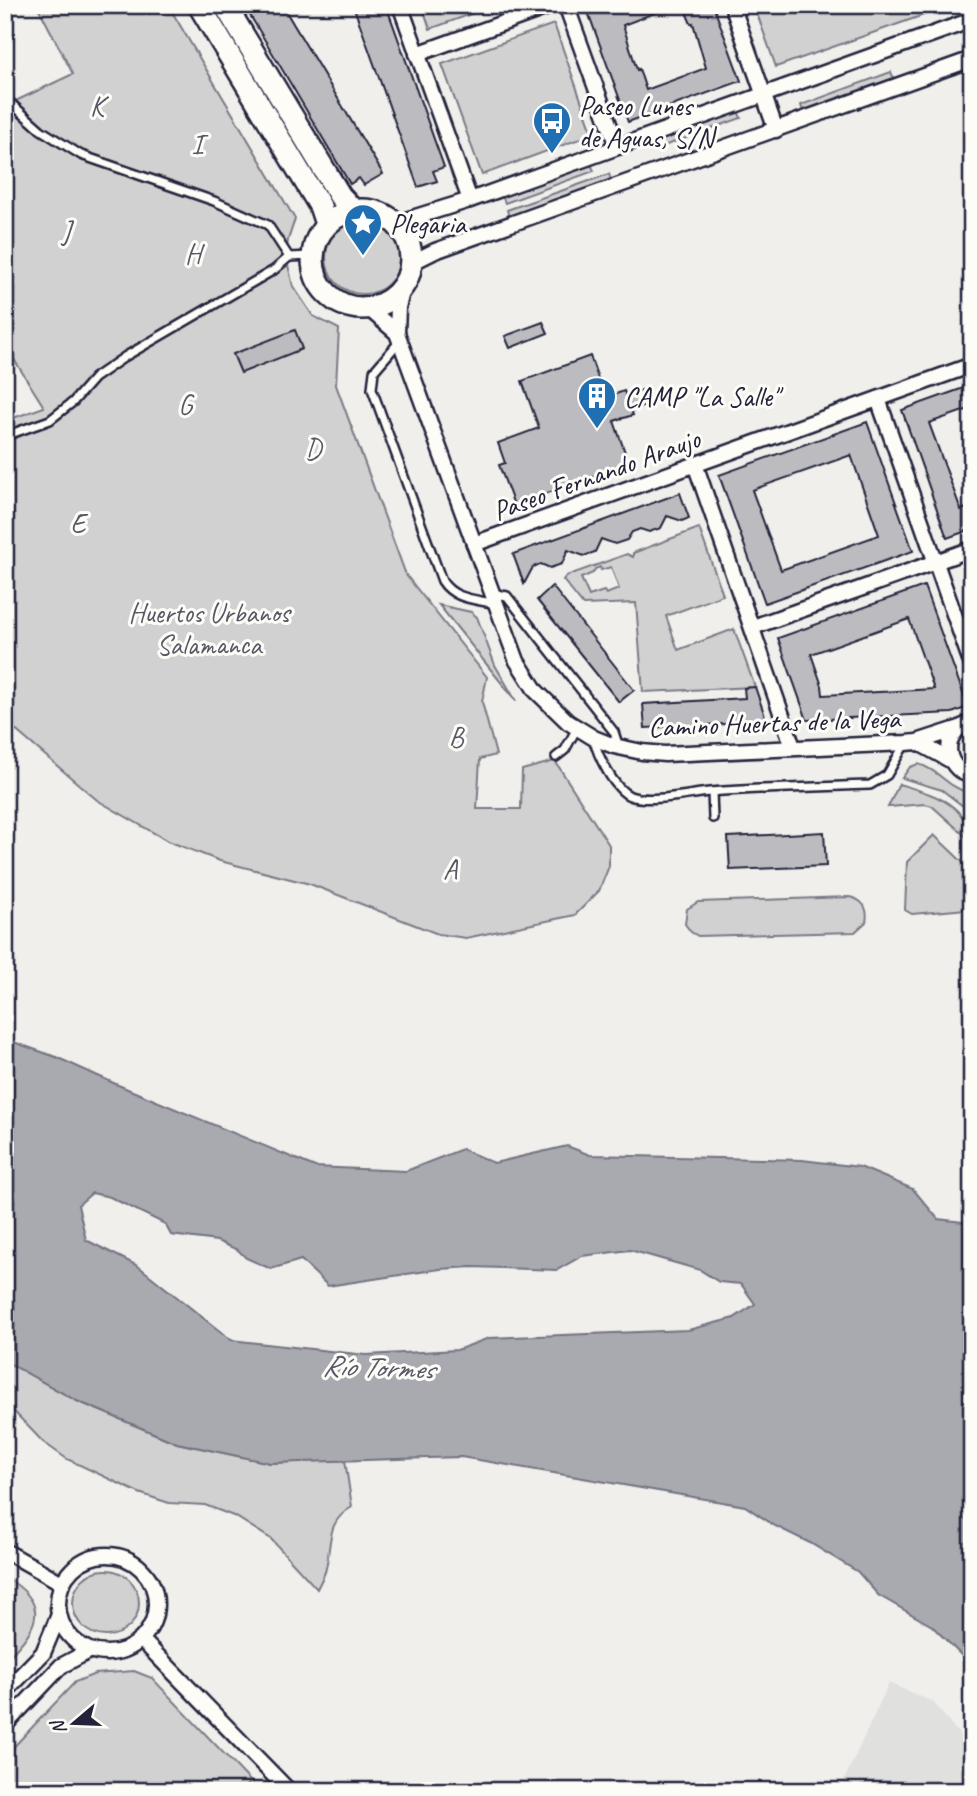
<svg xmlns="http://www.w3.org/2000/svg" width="977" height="1796" font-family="Caveat,sans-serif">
<rect width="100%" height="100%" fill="#f0efec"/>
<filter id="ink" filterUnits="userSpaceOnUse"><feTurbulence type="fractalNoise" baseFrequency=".0143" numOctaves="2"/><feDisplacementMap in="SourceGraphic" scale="14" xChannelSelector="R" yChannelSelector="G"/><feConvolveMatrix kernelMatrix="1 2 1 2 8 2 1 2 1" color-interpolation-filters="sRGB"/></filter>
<g filter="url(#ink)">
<!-- built -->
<path fill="#e0e0df" d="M889 1683 933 1702 972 1750V1791H839Z"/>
<!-- green -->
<g fill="#d2d1d1" stroke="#7a7a86" stroke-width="2" fill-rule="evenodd">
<path d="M37 5H168L295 219 288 240 286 257 293 286 313 316 339 329 336 385 406 575 487 677 482 702 496 755 480 759 477 809H521L522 770 555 761 609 845V866L599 891 575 915 466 938 438 934 310 884 220 861 168 841 97 800 5 721V421L44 407 5 345V106L73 74Z"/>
<path d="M422 5H496L430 29Z"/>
<path d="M754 5H952L776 67Z"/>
<path d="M554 24 593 134 482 175 442 64Z"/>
<path d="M891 72 894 79 803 112 801 105Z"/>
<path d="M738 111 741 118 650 151 648 144Z"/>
<path d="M591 164 594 171 505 203 502 196Z"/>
<path d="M609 174 611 181 509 217 507 210Z"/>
<circle cx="363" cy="257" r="37"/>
<path d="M699 528 723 595 666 616 678 650 734 629 755 687 643 692 636 603 583 605 563 580 566 576 627 554 633 557V553ZM600 567 601 570 611 567 619 589 606 594 604 591 589 596 581 578 593 573 595 569Z"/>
<path d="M439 605 471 612 477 617 495 665 516 701Z"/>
<path d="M918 764C938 769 947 787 967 792L963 806 942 790 902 778 910 767Z"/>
<path d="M899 784C931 794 967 802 972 842L932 806 925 804 888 807Z"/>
<path d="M934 835 972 871V900L966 909 912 914 905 910 907 862Z"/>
<path d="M849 897C862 899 869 908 866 922L855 932 698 936 691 932 685 924 687 909 698 902Z"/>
<path d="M5 1361 77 1401 177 1443 270 1463 345 1460 352 1507C326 1522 332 1541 326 1568 325 1575 320 1582 317 1589L271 1539 236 1517 205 1505 169 1503 139 1493 67 1459 43 1442 5 1402Z"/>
<circle cx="106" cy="1603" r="33"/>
<path d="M5 1577C53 1605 37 1628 5 1661Z"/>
<path d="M134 1671 152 1678 251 1782 242 1791H5V1756L75 1682 95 1674Z"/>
</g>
<!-- water -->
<path fill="#a9a9b0" stroke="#737381" stroke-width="2" fill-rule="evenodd" d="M5 1039 56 1057 118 1085 315 1167 406 1171 462 1149 494 1163 567 1146 590 1155 802 1160 860 1167 913 1189 938 1219 963 1222 972 1218V1666L932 1626 878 1595 858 1572 810 1543 775 1526 745 1506 461 1457 270 1463 177 1443 77 1401 5 1361ZM92 1193 110 1197 165 1224 171 1235 217 1241 238 1250 246 1258 271 1269 301 1260 328 1286 440 1269 472 1267 557 1270 582 1256 630 1250 700 1270 719 1282 741 1284 755 1304 734 1318 688 1330 489 1338 457 1350 366 1355 231 1340 138 1266 86 1240 78 1205Z"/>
<!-- building -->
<g fill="#bcbcc0" stroke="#22223b" stroke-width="2" fill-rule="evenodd">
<path d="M244 5H282L383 174 364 185 359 178 350 184Z"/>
<path d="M353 5H386L444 167 433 171 437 181 418 187Z"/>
<path d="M608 5H675L623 25 637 70 639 69 646 90 706 68 693 23 691 24 683 5H713L741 81 628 122 588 12Z"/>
<path d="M543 322 548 333 510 348 505 336Z"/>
<path d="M295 330 302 349 241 373 233 354Z"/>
<path d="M590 356 605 398 624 391 626 396 642 390 647 405 631 410 633 415 614 421 629 464 514 505 499 465 505 463 498 443 539 428 522 381Z"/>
<path d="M972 385V408L929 423 961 510 972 506V529L947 538 902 410Z"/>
<path d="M867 422 913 551 765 603 719 475ZM851 455 879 535 781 570 752 490Z"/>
<path d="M680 493 689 518 682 521 667 516 661 528 649 532 640 529 632 532 627 540 615 544 601 539 595 552 584 556 568 550 562 564 550 568 541 564 533 567 524 584 513 554Z"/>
<path d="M552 586 634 690 619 702 537 600Z"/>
<path d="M924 586 968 707 952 713 807 720 778 638ZM909 619 934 689 823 695 822 686 811 654Z"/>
<path d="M755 687 767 722 645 728 643 704 745 698 744 688Z"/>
<path d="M824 832 826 866 730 870 728 837Z"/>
</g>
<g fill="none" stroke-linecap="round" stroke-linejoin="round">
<defs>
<g id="lane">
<path d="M5 98 41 130 81 155 214 201 268 225 289 257"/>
<path d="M399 342 374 371 372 389 442 581C454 600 476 599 496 604"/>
<path d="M5 436 50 420 73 402 94 378 126 356 274 270 289 257 312 256"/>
<path d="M492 593 507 596 614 732 619 747"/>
<path d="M594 739C597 755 614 789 630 796 649 803 689 794 710 792 763 788 817 787 870 785L887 775 905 744"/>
<path d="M556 757 565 750 577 728"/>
<path d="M712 792 713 818"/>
</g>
<g id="street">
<path d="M400 5 470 200"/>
<path d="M566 5 617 146"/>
<path d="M732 5 776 130"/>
<path d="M417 54 553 5"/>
<path d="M396 223 470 200 972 20"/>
<path d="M411 263 435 251 972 59"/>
<path d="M368 308 397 333 517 661 536 691 568 722 594 738 614 746 642 752 665 754 906 743 917 742 957 729"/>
<path d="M397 333 398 307 404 285"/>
<path d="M878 399 972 665"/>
<path d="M695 464 793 747"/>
<path d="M474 544 972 365"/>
<path d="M753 627 972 549"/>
<path d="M972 723C941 729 942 769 972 776"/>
<path d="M917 742 950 760"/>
<path d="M5 1551 62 1583"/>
<circle cx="107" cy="1604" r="49"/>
<path d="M142 1640 289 1791"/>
<path d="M5 1692 43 1653 58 1617"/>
<path d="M5 1725 61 1666 89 1651"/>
</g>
<g id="secondary">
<path d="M199 5 320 206 326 224"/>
<path d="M225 5 340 196 353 210"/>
<circle cx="362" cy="259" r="49"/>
</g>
</defs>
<!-- lane casing -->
<use href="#lane" stroke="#22223b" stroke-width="12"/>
<!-- street casing -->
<use href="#street" stroke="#22223b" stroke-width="19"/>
<!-- secondary casing -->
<use href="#secondary" stroke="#22223b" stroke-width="26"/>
<!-- lane -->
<use href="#lane" stroke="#fdfcf7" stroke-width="7"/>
<!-- street -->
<use href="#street" stroke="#fdfcf7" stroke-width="14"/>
<!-- secondary -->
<use href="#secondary" stroke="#fdfcf7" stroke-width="21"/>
</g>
</g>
<!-- icons -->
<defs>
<symbol id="bus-pin" viewBox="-11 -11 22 30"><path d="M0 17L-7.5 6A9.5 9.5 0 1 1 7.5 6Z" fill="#1f6fb2" stroke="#fdfcf7"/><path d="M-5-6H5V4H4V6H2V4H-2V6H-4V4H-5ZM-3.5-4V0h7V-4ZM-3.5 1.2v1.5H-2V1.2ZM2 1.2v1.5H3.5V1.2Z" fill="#fff"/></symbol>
<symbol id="sight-pin" viewBox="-11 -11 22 30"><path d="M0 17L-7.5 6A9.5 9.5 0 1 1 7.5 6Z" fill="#1f6fb2" stroke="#fdfcf7"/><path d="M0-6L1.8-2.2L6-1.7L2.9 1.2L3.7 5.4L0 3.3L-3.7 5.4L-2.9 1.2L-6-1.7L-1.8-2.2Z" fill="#fff"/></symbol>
<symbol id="building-pin" viewBox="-11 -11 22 30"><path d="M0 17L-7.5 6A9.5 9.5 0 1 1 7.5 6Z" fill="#1f6fb2" stroke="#fdfcf7"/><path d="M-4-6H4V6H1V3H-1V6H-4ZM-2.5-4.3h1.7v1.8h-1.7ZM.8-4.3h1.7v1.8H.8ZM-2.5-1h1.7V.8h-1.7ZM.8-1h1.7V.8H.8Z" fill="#fff"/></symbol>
</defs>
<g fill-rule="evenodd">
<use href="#bus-pin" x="530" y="99" width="44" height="60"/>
<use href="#sight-pin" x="341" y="201" width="44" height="60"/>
<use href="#building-pin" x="575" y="374" width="44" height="60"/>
</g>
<g text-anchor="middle" stroke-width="6" stroke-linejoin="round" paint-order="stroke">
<!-- park labels -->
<g font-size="28" fill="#575768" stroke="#fdfcf7">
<text x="97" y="115">K</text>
<text x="197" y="154">I</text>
<text x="66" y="241">J</text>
<text x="193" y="263">H</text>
<text x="185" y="414">G</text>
<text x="313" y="458">D</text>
<text x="78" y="533">E</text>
<text x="209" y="622">Huertos Urbanos<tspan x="209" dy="32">Salamanca</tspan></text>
<text x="456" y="746">B</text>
<text x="450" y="878">A</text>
</g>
<!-- poi labels -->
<g font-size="28" fill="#22223b" stroke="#fdfcf7" text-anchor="start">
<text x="579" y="115">Paseo Lunes<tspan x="579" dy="32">de Aguas, S/N</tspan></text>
<text x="390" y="233">Plegaria</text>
<text x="624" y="406">CAMP "La Salle"</text>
</g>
<!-- street labels -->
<g font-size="28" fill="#22223b" stroke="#fdfcf7">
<text transform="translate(596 474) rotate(-20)" y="10">Paseo Fernando Araujo</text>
<text transform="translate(774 722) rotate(-2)" y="10">Camino Huertas de la Vega</text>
</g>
<!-- water labels -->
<g font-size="30" font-style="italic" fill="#58586a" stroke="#fdfcf7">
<text transform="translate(378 1367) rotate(2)" y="10">Río Tormes</text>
</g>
</g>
<!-- margin -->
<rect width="977" height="1796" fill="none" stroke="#fdfcf7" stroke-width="28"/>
<rect x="14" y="14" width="949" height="1768" fill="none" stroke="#22223b" stroke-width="2.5" filter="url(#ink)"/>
<!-- north arrow -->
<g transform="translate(74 1723) rotate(251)" stroke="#fdfcf7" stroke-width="5" paint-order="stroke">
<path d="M0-5L12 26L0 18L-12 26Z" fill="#22223b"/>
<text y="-10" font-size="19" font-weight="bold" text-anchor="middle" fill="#22223b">N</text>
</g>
</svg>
